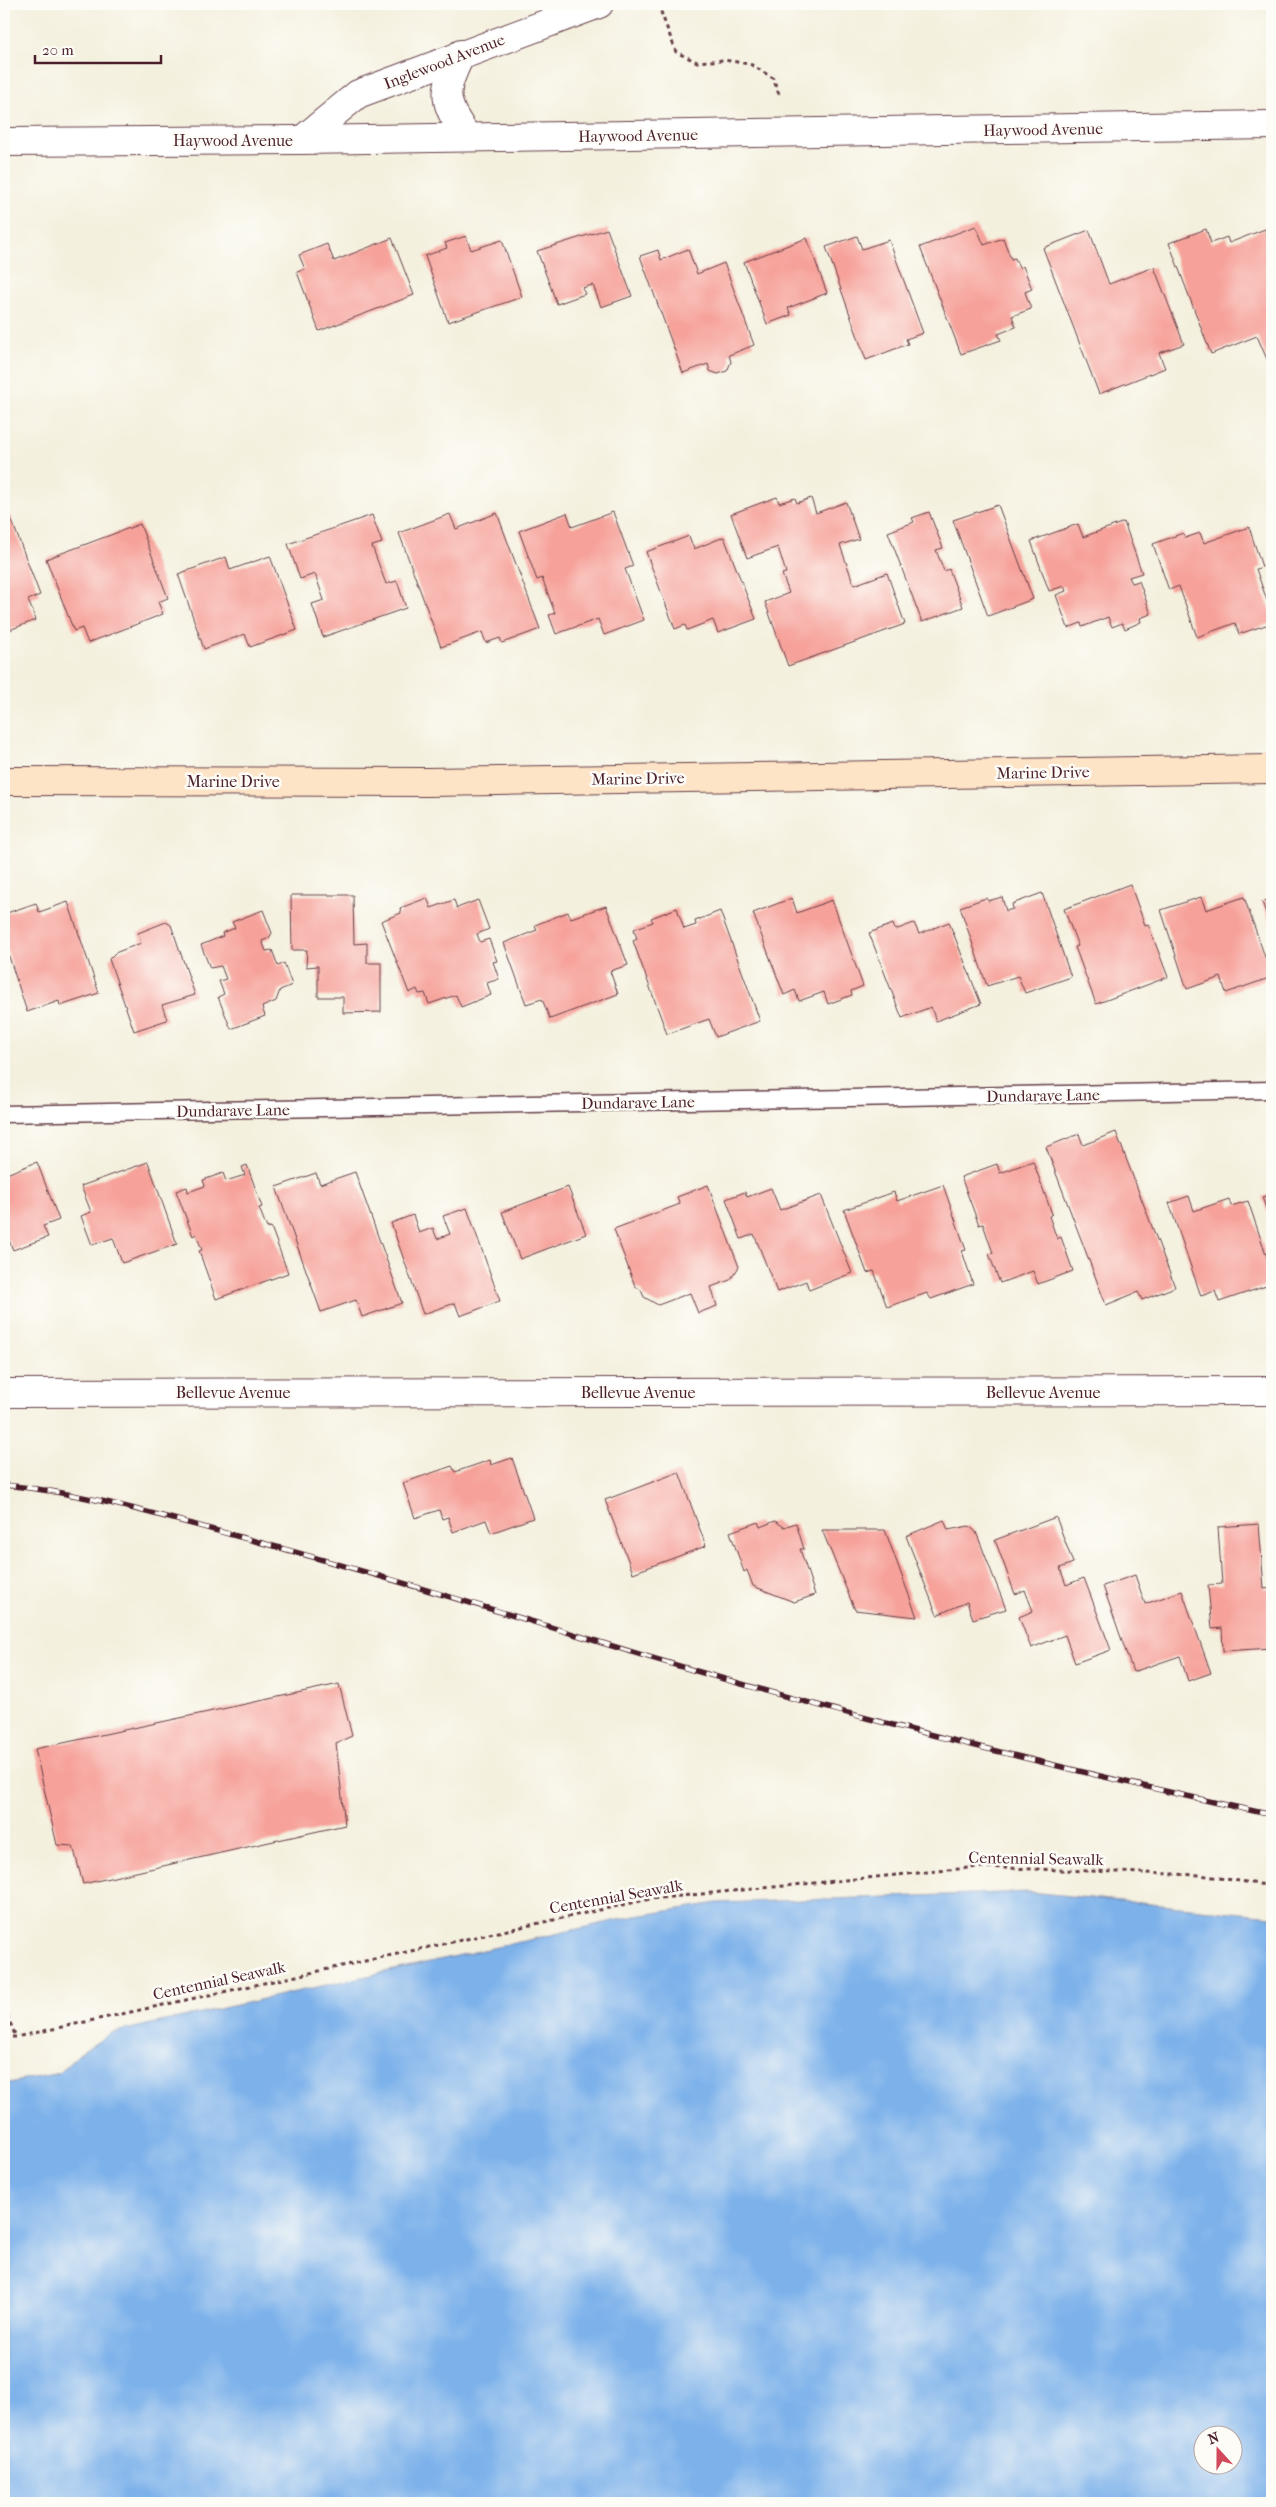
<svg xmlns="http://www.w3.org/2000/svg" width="1276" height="2507" font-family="'IM FELL French Canon',serif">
<rect width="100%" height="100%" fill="#fdfcf7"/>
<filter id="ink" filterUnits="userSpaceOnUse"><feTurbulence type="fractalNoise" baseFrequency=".02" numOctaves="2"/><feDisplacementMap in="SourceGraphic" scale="10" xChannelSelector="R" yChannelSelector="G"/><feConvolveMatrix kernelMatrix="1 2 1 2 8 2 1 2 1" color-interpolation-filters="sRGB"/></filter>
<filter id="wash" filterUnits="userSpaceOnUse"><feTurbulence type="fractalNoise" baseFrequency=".0096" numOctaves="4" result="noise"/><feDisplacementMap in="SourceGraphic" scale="20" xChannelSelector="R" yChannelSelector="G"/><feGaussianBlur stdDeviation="1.12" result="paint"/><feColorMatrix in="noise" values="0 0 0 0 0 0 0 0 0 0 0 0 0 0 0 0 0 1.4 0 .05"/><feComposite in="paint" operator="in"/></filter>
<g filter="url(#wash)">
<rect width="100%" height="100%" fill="#f4f0de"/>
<!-- water -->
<path fill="#7cb1ea" stroke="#63688a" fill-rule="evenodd" d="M1029 1892 1272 1916V2503H4V2084L59 2073 79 2054 111 2033 636 1916 717 1903ZM1204 2434H1234V2464H1204Z"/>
<g id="blocks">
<!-- building -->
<g fill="#f6a19a">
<path d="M976 226 984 245 1003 238 1011 259 1015 258 1019 268 1023 266 1032 289 1025 292 1031 309 1012 316 1016 327 998 334 1001 340 961 354 920 247Z"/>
<path d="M607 229 632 296 601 307 593 285 582 288 585 294 557 304 537 251Z"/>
<path d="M1206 229 1211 243 1227 237 1229 243 1265 229 1272 249V371L1257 336 1211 354 1169 243Z"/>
<path d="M1089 230 1109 284 1154 267 1184 344 1159 353 1165 368 1099 394 1043 248Z"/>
<path d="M466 236 471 250 502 240 522 297 448 322 425 256 447 248 445 243Z"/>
<path d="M857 236 862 249 889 240 923 333 906 339 908 344 866 360 826 247Z"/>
<path d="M392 238 414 295 319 331 297 272 305 269 299 255 327 244 334 261Z"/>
<path d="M807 238 827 293 788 308 791 315 767 324 744 262Z"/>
<path d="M688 249 697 274 724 263 754 345 729 355 731 362 727 371 718 374 710 371 708 364 683 373 640 256 658 250 661 260Z"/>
<path d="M777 497 779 503 795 498 797 503 811 498 816 513 846 502 859 539 840 545 854 585 887 573 905 624 788 666 765 602 789 593 782 574 786 573 778 547 747 558 731 514Z"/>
<path d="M998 505 1033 599 988 616 953 520Z"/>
<path d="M613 512 633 566 625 569 644 620 604 635 598 619 556 634 549 615 555 613 542 578 537 580 519 531 567 513 572 527Z"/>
<path d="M929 512 943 548 936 550 944 571 949 569 963 607 922 622 888 532 914 522 912 518Z"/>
<path d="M497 513 540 629 502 643 500 638 486 643 482 632 441 647 399 533 450 514 456 529Z"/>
<path d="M372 515 382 543 372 546 386 584 397 581 406 608 323 637 312 604 324 600 315 574 300 579 288 544Z"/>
<path d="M10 516 40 595 28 600 36 620 4 632V518Z"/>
<path d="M1124 522 1142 573 1129 577 1132 583 1139 581 1151 614 1140 618 1141 622 1125 629 1122 623 1112 627 1108 617 1082 627 1081 623 1068 628 1056 595 1066 591 1064 586 1049 591 1031 541 1078 524 1083 537Z"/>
<path d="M140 524 168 598 158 602 163 614 88 643 82 628 74 631 46 559Z"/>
<path d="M1249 527 1262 567 1256 569 1272 615V623L1239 634 1235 623 1197 637 1179 586 1169 590 1153 544 1183 533 1185 538 1200 533 1204 543Z"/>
<path d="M689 536 694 549 724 537 756 619 718 633 713 620 687 630 685 625 675 629 646 552Z"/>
<path d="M270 556 297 630 250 647 245 634 204 649 178 574 226 557 230 570Z"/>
<path d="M1130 884 1145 925 1148 924 1168 977 1096 1004 1075 947 1078 946 1064 909Z"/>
<path d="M1042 893 1071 977 1025 993 1018 976 987 986 960 907 986 898 988 901 1002 897 1006 911 1013 909 1012 904Z"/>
<path d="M291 895H353L354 944 367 943V963H381V1012L343 1013V997H318V966L306 967 307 950H292Z"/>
<path d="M1201 897 1206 910 1244 897 1272 977 1226 993 1221 977 1187 989 1161 910Z"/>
<path d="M427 898 431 908 454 900 457 908 478 900 489 929 477 934 480 942 489 939 497 961 493 962 499 979 487 983 491 995 461 1007 456 995 429 1004 425 993 419 994 417 989 409 993 381 921 401 913 400 908Z"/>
<path d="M792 898 797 913 832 900 863 986 851 991 852 995 828 1004 824 992 799 1001 795 990 784 995 753 913Z"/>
<path d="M1272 898V929L1262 902Z"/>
<path d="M68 902 99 993 60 1006 59 1001 27 1012 4 941V914L36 903 39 912Z"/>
<path d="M606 906 628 965 610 971 618 994 550 1019 542 999 526 1004 504 943 537 930 535 925 568 912 571 918Z"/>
<path d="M677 908 684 929 696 925 695 921 720 911 760 1021 716 1037 709 1019 667 1034 633 941 637 939 634 929 653 922 651 918Z"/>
<path d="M263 910 272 933 269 938 262 941 266 951 272 950 278 966 284 963 292 985 280 990 276 1001 262 1007 265 1016 231 1029 218 997 224 994 219 981 226 979 221 966 210 968 201 945 223 936 222 933 235 928 232 922Z"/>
<path d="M166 922 171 925 195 995 162 1005 167 1020 134 1031 109 959 115 953 141 943 138 933Z"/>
<path d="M949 922 981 1004 936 1021 931 1007 902 1018 869 933 893 924 895 930 914 923 919 934Z"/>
<path d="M1116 1132 1175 1287 1142 1300 1138 1292 1106 1305 1046 1147 1079 1134 1083 1145Z"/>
<path d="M1033 1161 1052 1214 1049 1216 1057 1239 1061 1237 1073 1271 1038 1284 1033 1271 1000 1283 989 1254 993 1253 983 1224 979 1225 961 1177 997 1164 1000 1173Z"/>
<path d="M37 1162 59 1220 43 1226 48 1237 13 1250 8 1238 4 1239V1175Z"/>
<path d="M148 1162 177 1244 122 1263 113 1238 92 1245 81 1216 91 1212 81 1186Z"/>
<path d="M247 1165 262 1207 259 1208 267 1228 271 1227 288 1273 216 1299 199 1251 202 1250 196 1234 193 1236 176 1191 187 1187 188 1192 205 1186 203 1180 223 1173 226 1181 245 1175 242 1167Z"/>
<path d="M355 1172 402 1303 362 1317 356 1300 321 1312 276 1187 316 1173 320 1184Z"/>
<path d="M708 1185 739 1267 730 1280 711 1287 717 1306 698 1313 690 1293 658 1305 644 1297 641 1290 635 1286 614 1229 680 1204 677 1197Z"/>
<path d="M943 1185 966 1250 962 1251 973 1284 931 1299 927 1293 887 1307 874 1271 867 1273 844 1210 894 1192 897 1201Z"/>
<path d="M568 1187 586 1234 520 1259 502 1212Z"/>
<path d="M771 1188 780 1210 821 1195 852 1273 809 1290 806 1281 777 1292 754 1234 741 1239 726 1199 745 1192 747 1197Z"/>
<path d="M1272 1194V1225L1262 1197Z"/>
<path d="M1189 1196 1194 1211 1229 1199 1231 1206 1248 1201 1272 1272V1284L1219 1302 1215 1291 1201 1296 1169 1203Z"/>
<path d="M467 1208 500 1301 460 1316 455 1303 423 1314 391 1223 413 1215 419 1233 433 1228 437 1239 450 1234 443 1216Z"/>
<path d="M512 1458 533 1518 491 1533 486 1520 453 1532 448 1517 442 1519 439 1510 415 1518 403 1483 452 1466 455 1472 490 1460 491 1465Z"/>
<path d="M679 1472 706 1546 633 1573 605 1500Z"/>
<path d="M1056 1517 1073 1563 1060 1568 1066 1585 1084 1578 1111 1650 1075 1663 1065 1635 1031 1648 1019 1617 1033 1611 1025 1590 1015 1594 995 1540Z"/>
<path d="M944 1520 948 1530 969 1526 976 1532 1006 1609 973 1619 967 1602 937 1615 906 1536Z"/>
<path d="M775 1521 784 1527 796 1523 804 1549H800L815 1595 794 1602 753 1586 747 1570 744 1572 730 1532 758 1522 760 1527Z"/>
<path d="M1259 1524 1264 1589 1272 1588V1648L1223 1651 1222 1628 1212 1629 1208 1585 1222 1584 1218 1527Z"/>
<path d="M822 1530H885L917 1617 855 1610Z"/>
<path d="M1135 1575 1145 1604 1182 1591 1211 1673 1188 1681 1180 1656 1133 1672 1103 1586Z"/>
<path d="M339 1684 352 1736 336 1743 345 1825 83 1884 73 1846 57 1845 35 1749Z"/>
</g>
</g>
</g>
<g filter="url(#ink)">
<use href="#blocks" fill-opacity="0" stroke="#643e46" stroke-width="1"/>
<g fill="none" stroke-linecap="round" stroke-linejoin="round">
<defs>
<path id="lane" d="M4 1114 1272 1090"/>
<g id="street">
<path d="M461 54C442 94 442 100 467 137"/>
<path d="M302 140 358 94 599 4"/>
<path d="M4 142 302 140 1272 125"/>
<path d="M4 1393 1272 1391"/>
</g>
<path id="secondary" d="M4 781 427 782 1272 769"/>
</defs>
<!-- lane casing -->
<use href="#lane" stroke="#643e46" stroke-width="19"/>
<!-- street casing -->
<use href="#street" stroke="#643e46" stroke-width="30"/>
<!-- secondary casing -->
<use href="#secondary" stroke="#643e46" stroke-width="30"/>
<!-- path -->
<g stroke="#643e46" stroke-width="3" stroke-dasharray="4 4" stroke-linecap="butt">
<path d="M658 4 676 52 697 62 724 60 750 64 773 78 780 97"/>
<path d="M4 2008 16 2037"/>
<path d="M4 2037H16L650 1899 979 1867 1200 1875 1272 1886"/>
</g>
<!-- lane -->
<use href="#lane" stroke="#fff" stroke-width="16"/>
<!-- street -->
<use href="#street" stroke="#fff" stroke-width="28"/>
<!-- secondary -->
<use href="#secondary" stroke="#fee4c6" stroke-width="28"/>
<defs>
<path id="rail" d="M4 1485C80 1492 155 1514 229 1534 357 1568 482 1606 609 1645 827 1712 1049 1766 1272 1815"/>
</defs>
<!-- rail casing -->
<use href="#rail" stroke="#4a1f2b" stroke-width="5.5"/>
<!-- rail -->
<use href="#rail" stroke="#fdfcf7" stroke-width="4" stroke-dasharray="11" stroke-linecap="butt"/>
</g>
</g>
<g text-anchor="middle" stroke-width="5" stroke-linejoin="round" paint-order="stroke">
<!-- street labels -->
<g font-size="16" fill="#4a1f2b" stroke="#fdfcf7">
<text transform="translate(444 61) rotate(-21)" y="6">Inglewood Avenue</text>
<text transform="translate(1043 129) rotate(-1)" y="6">Haywood Avenue</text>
<text transform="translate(638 135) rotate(-1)" y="6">Haywood Avenue</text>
<text x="233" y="146">Haywood Avenue</text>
<text transform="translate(1043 772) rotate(-1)" y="6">Marine Drive</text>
<text transform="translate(638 778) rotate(-1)" y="6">Marine Drive</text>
<text x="233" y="787">Marine Drive</text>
<text transform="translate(1043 1095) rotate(-1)" y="6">Dundarave Lane</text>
<text transform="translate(638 1102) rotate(-1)" y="6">Dundarave Lane</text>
<text transform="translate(233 1110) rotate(-1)" y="6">Dundarave Lane</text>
<text x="233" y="1398">Bellevue Avenue</text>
<text x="638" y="1398">Bellevue Avenue</text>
<text x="1043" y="1398">Bellevue Avenue</text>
<text transform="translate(1036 1858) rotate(1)" y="6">Centennial Seawalk</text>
<text transform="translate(616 1896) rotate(-10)" y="6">Centennial Seawalk</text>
<text transform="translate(219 1980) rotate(-12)" y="6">Centennial Seawalk</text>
</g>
</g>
<!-- margin -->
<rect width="1276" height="2507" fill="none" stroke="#fdfcf7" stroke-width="20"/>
<!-- north arrow -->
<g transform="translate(1218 2450) rotate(339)"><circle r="24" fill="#fdfcf7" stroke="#b5a4a5"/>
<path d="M0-4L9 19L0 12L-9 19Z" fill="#d1495b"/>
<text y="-8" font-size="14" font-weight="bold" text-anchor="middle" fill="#4a1f2b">N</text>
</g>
<!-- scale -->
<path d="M35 55v8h126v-8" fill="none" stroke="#4a1f2b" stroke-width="2.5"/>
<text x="42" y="55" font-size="15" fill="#4a1f2b" stroke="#fdfcf7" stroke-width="4" paint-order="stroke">20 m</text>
</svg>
